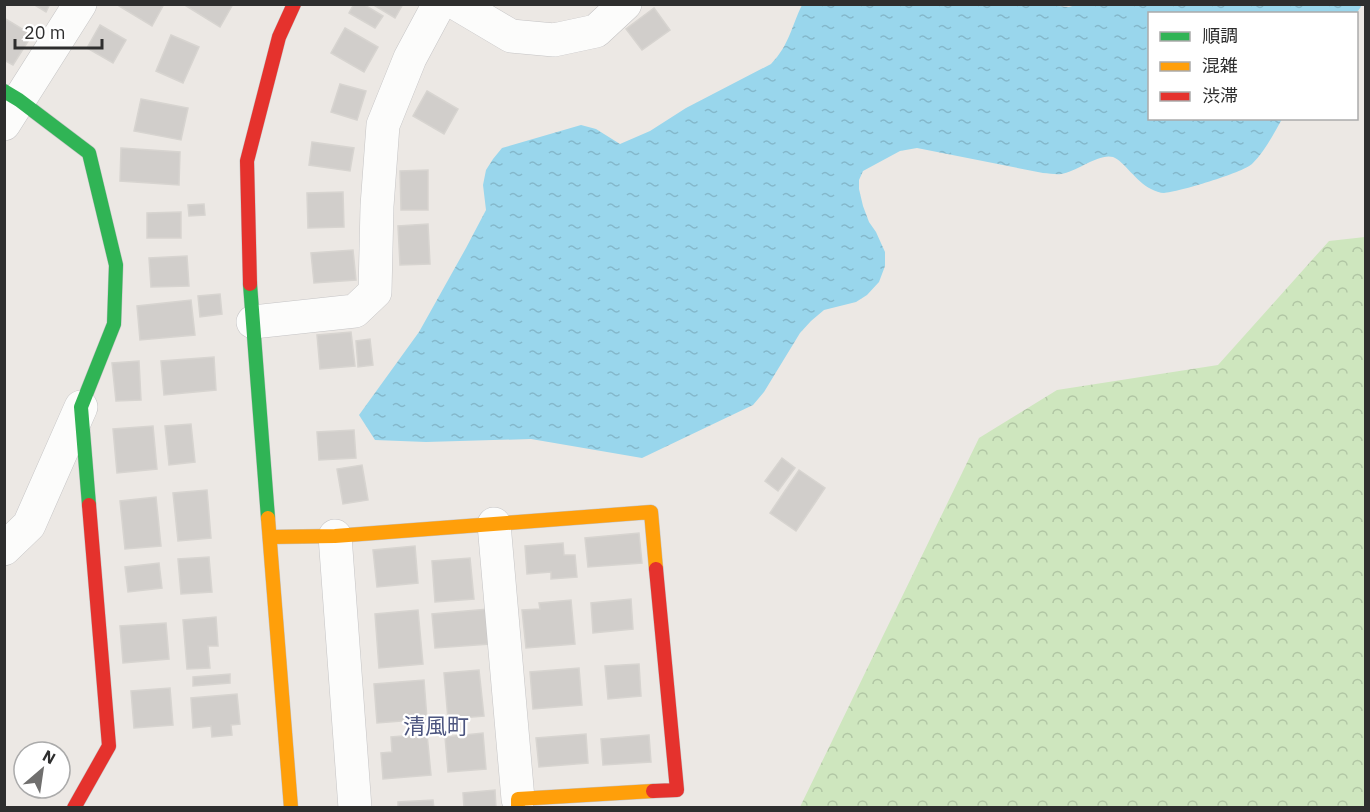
<svg xmlns="http://www.w3.org/2000/svg" width="1370" height="812" font-family="'IBM Plex Sans','Noto Sans JP',sans-serif">
<defs>
<pattern id="forest-crowns" width="20" height="18" patternUnits="userSpaceOnUse" patternTransform="scale(1.5)"><rect width="20" height="18" fill="#cee6be"/><path d="M2 6a3 3 0 1 1 6 0M12 15a3 3 0 1 1 6 0" fill="none" stroke="#b1c6a4"/></pattern>
<pattern id="water-ripples" width="26" height="14" patternUnits="userSpaceOnUse" patternTransform="scale(1.5)"><rect width="26" height="14" fill="#99d6ec"/><path d="M2 4q2-2 4 0t4 0M15 11q2-2 4 0t4 0" fill="none" stroke="#84b8cb"/></pattern>
</defs>
<rect width="100%" height="100%" fill="#ece8e4"/>
<!-- forest -->
<path fill="url(#forest-crowns)" d="M1365 237V807H800L979 438 1057 390 1218 365 1329 241Z"/>
<!-- water -->
<path fill="url(#water-ripples)" d="M1046 5 1069 7 1079 4 1362 5 1356 14H1150V118L1282 119C1273 135 1265 151 1252 164 1242 173 1178 192 1164 193 1160 193 1155 191 1151 189 1136 182 1124 161 1113 157 1099 153 1076 172 1061 174 1056 175 1049 173 1043 173L917 148 900 151 863 171 859 180V189L863 206 869 222 876 232 885 252V266L879 282 867 295 856 302 824 310 811 321 800 333 764 392 753 405 642 458 531 439 426 442 375 440 359 415 419 332 466 248 486 210 483 185 486 170 493 159 502 148 581 125 596 129 620 144 650 131 686 108 771 64C790 44 791 27 802 5Z"/>
<!-- building -->
<g fill="#d1cecb" stroke="#d7d4d0" stroke-width="1.5">
<path d="M33 4H50L46 12Z"/>
<path d="M120 4H164L152 26 119 6Z"/>
<path d="M183 4H233L220 27Z"/>
<path d="M354 4H363L383 16 375 28 349 13Z"/>
<path d="M372 4H403L395 18Z"/>
<path d="M654 8 670 30 642 50 626 29Z"/>
<path d="M4 18 32 35 13 65 4 60Z"/>
<path d="M100 25 126 40 113 63 87 48Z"/>
<path d="M345 28 378 47 364 72 331 53Z"/>
<path d="M171 35 199 47 183 83 156 71Z"/>
<path d="M340 84 366 91 357 120 331 112Z"/>
<path d="M427 91 458 109 444 134 413 116Z"/>
<path d="M141 99 188 108 181 140 134 131Z"/>
<path d="M312 142 354 148 350 171 309 165Z"/>
<path d="M121 148 180 152 179 185 120 181Z"/>
<path d="M428 170V210H401L400 171Z"/>
<path d="M343 192 344 227 308 228 307 193Z"/>
<path d="M204 204 205 215 189 216 188 205Z"/>
<path d="M181 212V238H147V213Z"/>
<path d="M428 224 430 264 400 265 398 226Z"/>
<path d="M353 250 356 280 314 283 311 253Z"/>
<path d="M187 256 189 286 151 287 149 258Z"/>
<path d="M220 294 222 314 200 317 198 296Z"/>
<path d="M191 300 195 335 140 340 137 306Z"/>
<path d="M351 332 355 366 320 369 317 335Z"/>
<path d="M370 339 373 365 358 367 356 341Z"/>
<path d="M214 357 216 390 164 395 161 361Z"/>
<path d="M139 361 141 400 116 401 112 363Z"/>
<path d="M191 424 195 462 169 465 165 426Z"/>
<path d="M153 426 157 469 117 473 113 429Z"/>
<path d="M354 430 356 458 319 460 317 432Z"/>
<path d="M782 458 795 468 778 491 765 481Z"/>
<path d="M362 465 368 500 343 504 337 469Z"/>
<path d="M799 470 825 488 796 531 770 513Z"/>
<path d="M207 490 211 538 178 541 173 493Z"/>
<path d="M156 497 161 546 125 549 120 501Z"/>
<path d="M639 533 642 563 588 567 585 538Z"/>
<path d="M563 543 564 555H575L577 577 551 579V572L527 574 525 546Z"/>
<path d="M415 546 418 583 377 587 373 550Z"/>
<path d="M209 557 212 592 181 594 178 559Z"/>
<path d="M470 558 474 599 435 602 432 561Z"/>
<path d="M159 563 162 588 128 592 125 567Z"/>
<path d="M631 599 633 629 593 633 591 603Z"/>
<path d="M571 600 575 644 526 648 522 610 540 609 539 603Z"/>
<path d="M488 609 490 644 435 648 432 614Z"/>
<path d="M418 610 423 664 379 668 375 614Z"/>
<path d="M216 617 218 646H208L210 668 187 669 183 620Z"/>
<path d="M166 623 169 659 123 663 120 626Z"/>
<path d="M639 664 641 696 608 699 605 666Z"/>
<path d="M579 668 582 705 533 709 530 672Z"/>
<path d="M479 670 484 716 448 719 444 673Z"/>
<path d="M230 674V683L193 686V677Z"/>
<path d="M424 680 427 719 377 723 374 684Z"/>
<path d="M170 688 173 725 134 728 131 691Z"/>
<path d="M237 694 240 724 231 725 232 735 212 737 211 726 193 728 191 698Z"/>
<path d="M483 733 486 769 448 772 445 737Z"/>
<path d="M427 734 431 775 383 779 381 753 392 752 391 737Z"/>
<path d="M586 734 588 763 539 767 536 738Z"/>
<path d="M649 735 651 762 603 765 601 739Z"/>
<path d="M495 790 496 808H464L463 793Z"/>
<path d="M433 800 434 808H398V802Z"/>
</g>
<g fill="none" stroke-linecap="round" stroke-linejoin="round">
<defs>
<g id="street">
<path d="M457 4 511 36 554 40 596 31 625 4"/>
<path d="M4 124 80 4"/>
<path d="M253 322 355 311 375 292 377 206 383 125 410 58 439 4"/>
<path d="M494 524 518 799"/>
<path d="M335 536 355 808"/>
<path d="M4 549 29 525 81 407"/>
</g>
<g id="fast">
<path d="M4 91 19 100 89 153 116 265 114 324 81 407 89 505"/>
<path d="M250 284 268 518"/>
</g>
<g id="slow">
<path d="M268 518 291 808"/>
<path d="M270 537 335 536 651 512 656 569"/>
<path d="M518 808V799L653 791"/>
</g>
<g id="jam">
<path d="M250 284 247 161 279 37 294 4"/>
<path d="M653 791 677 790 656 569"/>
<path d="M74 808 109 746 89 505"/>
</g>
</defs>
<!-- street casing -->
<use href="#street" stroke="#c5c4c5" stroke-width="34"/>
<!-- fast casing -->
<use href="#fast" stroke="#c5c4c5" stroke-width="15"/>
<!-- slow casing -->
<use href="#slow" stroke="#c5c4c5" stroke-width="15"/>
<!-- jam casing -->
<use href="#jam" stroke="#c5c4c5" stroke-width="15"/>
<!-- street -->
<use href="#street" stroke="#fcfcfb" stroke-width="33"/>
<!-- fast -->
<use href="#fast" stroke="#30b455" stroke-width="14"/>
<!-- slow -->
<use href="#slow" stroke="#ff9f0a" stroke-width="14"/>
<!-- jam -->
<use href="#jam" stroke="#e5322d" stroke-width="14"/>
</g>
<g text-anchor="middle" stroke-width="4.5" stroke-linejoin="round" paint-order="stroke">
<!-- quarter labels -->
<g font-size="22" fill="#4d5680" stroke="#fff">
<text x="436" y="734">清風町</text>
</g>
</g>
<!-- border -->
<rect width="1370" height="812" fill="none" stroke="#2e2e2e" stroke-width="12"/>
<!-- legend -->
<rect x="1148" y="12" width="210" height="108" fill="#ffffff" stroke="#ababab" stroke-width="1.5"/>
<rect x="1160" y="32" width="30" height="9" fill="#30b455" stroke="#ababab" stroke-width="1.5"/>
<text x="1202" y="42" font-size="18" fill="#2e2e2e">順調</text>
<rect x="1160" y="62" width="30" height="9" fill="#ff9f0a" stroke="#ababab" stroke-width="1.5"/>
<text x="1202" y="72" font-size="18" fill="#2e2e2e">混雑</text>
<rect x="1160" y="92" width="30" height="9" fill="#e5322d" stroke="#ababab" stroke-width="1.5"/>
<text x="1202" y="102" font-size="18" fill="#2e2e2e">渋滞</text>
<!-- north arrow -->
<g transform="translate(42 770) rotate(29)"><circle r="28" fill="#ffffff" stroke="#ababab" stroke-width="1.5"/>
<path d="M0-4.5L10 22L0 15L-10 22Z" fill="#706f6e"/>
<text y="-9" font-size="16" font-weight="bold" text-anchor="middle" fill="#2e2e2e">N</text>
</g>
<!-- scale -->
<path d="M15 39v9h87v-9" fill="none" stroke="#2e2e2e" stroke-width="3"/>
<text x="24" y="39" font-size="18" fill="#2e2e2e" stroke="#ffffff" stroke-width="4.5" paint-order="stroke">20 m</text>
</svg>
